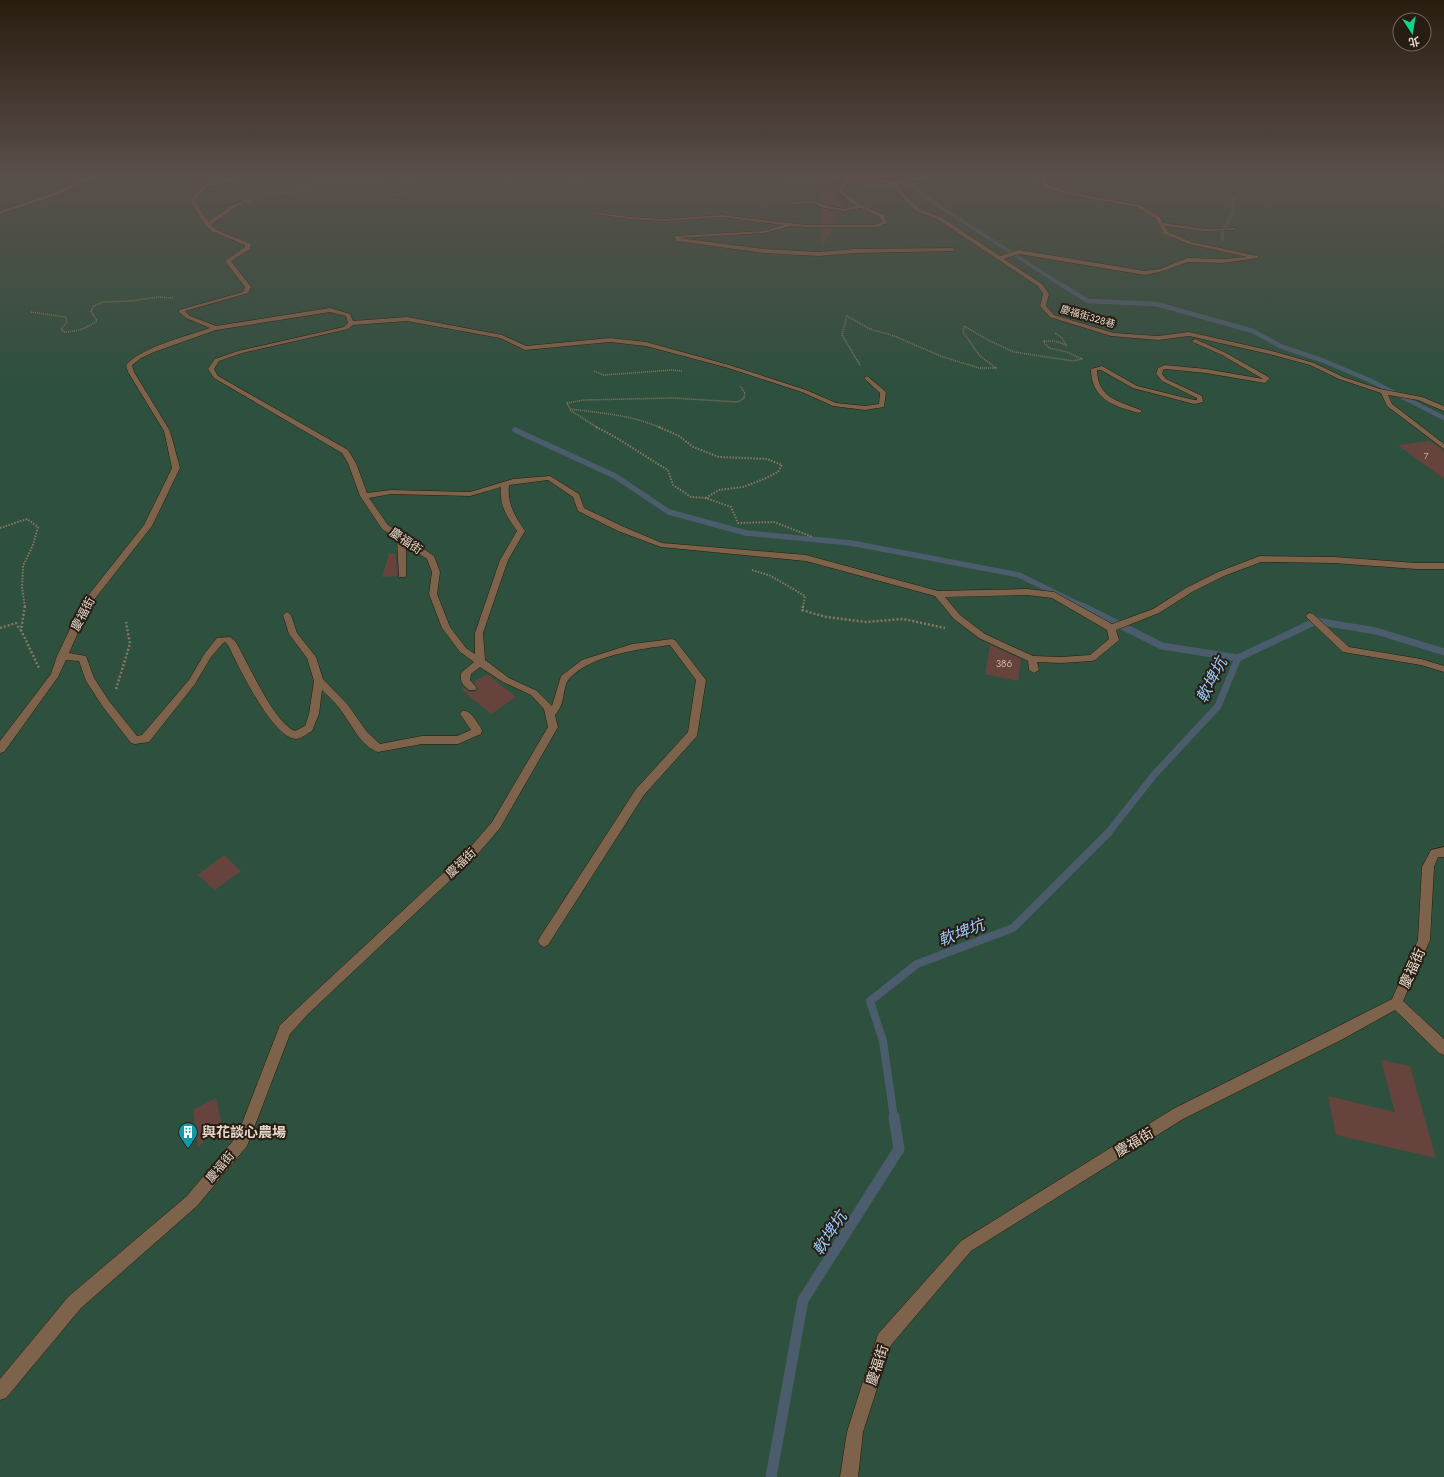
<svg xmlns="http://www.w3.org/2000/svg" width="1444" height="1477" font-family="Jost,'Noto Sans TC',sans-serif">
<rect width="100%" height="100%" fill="#4a321b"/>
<!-- green -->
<rect fill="#2e503f" x="0" y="173" width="1444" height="1304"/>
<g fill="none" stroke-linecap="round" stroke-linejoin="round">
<!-- stream-far5 -->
<g stroke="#4b5d6c" stroke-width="3.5">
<path d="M808 173 867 184 916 186"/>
<path d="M905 173 925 197 1063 286"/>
<path d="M244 201 252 202"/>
<path d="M1222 239 1223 231 1233 212 1234 199"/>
</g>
<!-- stream-far4 -->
<path stroke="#4b5d6c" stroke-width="4.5" d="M1062 285 1088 301 1156 304 1253 331 1280 346 1324 361 1369 380 1444 418"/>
<!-- stream-far3 -->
<path stroke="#4b5d6c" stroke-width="5.5" d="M515 430 615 476 669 512 746 533 851 543 1019 575 1084 607"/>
<!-- stream-far2 -->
<g stroke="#4b5d6c" stroke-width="7">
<path d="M1082 606 1162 646 1238 658"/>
<path d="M1108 833 1154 775 1218 706 1238 658 1316 621 1376 631 1444 652"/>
</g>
<!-- stream-far1 -->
<path stroke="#4b5d6c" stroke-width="8" d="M894 1118 883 1041 870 1001 917 964 1013 928 1109 832"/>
<!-- stream -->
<path stroke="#4b5d6c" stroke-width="11" d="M771 1477 803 1300 899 1149 894 1117"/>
</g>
<!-- building -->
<g fill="#66443d">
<path d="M823 182 843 205 842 207 822 203Z"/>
<path d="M822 209 840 212 835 224H822Z"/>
<path d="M822 228H832L821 250Z"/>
<path d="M1430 441 1444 451V479L1398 445Z"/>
<path d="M389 554H396L397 576 382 577Z"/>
<path d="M990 645 1021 659 1018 681 985 674Z"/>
<path d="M487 674 516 697 491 714 462 690 464 688 469 692 476 691 478 688 474 682Z"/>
<path d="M224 855 241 871 215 890 198 875Z"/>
<path d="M1381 1060 1410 1066 1436 1158 1336 1135 1328 1096 1395 1112Z"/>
<path d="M216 1098 221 1121 198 1148 193 1110Z"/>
</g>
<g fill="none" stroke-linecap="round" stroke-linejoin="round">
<defs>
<g id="minor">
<path d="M99 173H105L85 181 60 194 0 214V211L56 192 81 179Z"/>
<path d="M236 173H241L230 181 207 187 194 201 209 222 230 206 242 202 244 203 234 208 211 225 217 230 251 244 250 249 231 261 251 287 248 293 185 311 190 316 216 326 330 308 350 314 353 321 407 317 502 335 526 346 610 338 646 342 729 365 806 390 836 403 865 406 879 404 880 393 865 379 864 378 867 376 886 392 884 407 865 410 833 406 802 392 725 367 646 346 610 342 525 350 500 338 407 321 353 325 348 329 242 353 219 361 214 369 218 376 348 450 356 463 367 493 391 490 470 492 513 479 550 476 579 494 584 508 624 527 662 543 806 555 938 591 1027 589 1054 592 1112 624 1153 609 1186 588 1218 572 1260 556 1334 557 1416 563H1444V569H1416L1334 563 1261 562 1224 576 1192 592 1159 613 1116 630 1119 640 1117 642 1095 660 1092 661 1061 663 1037 662 1039 670 1034 673 1029 670 1028 661 979 638 954 619 935 596 806 561 661 547 618 531 578 511 573 497 548 480 509 485C507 504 515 516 525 531L508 560 483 633 485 660 509 678 537 691 552 706 561 676 582 660 632 644 672 639 675 640 706 680 697 736 644 795 548 945 544 947 540 945 538 941 540 937 636 789 688 732 696 680 670 645C640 649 590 655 569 679 562 687 566 704 555 715L558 727 500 828 476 856 308 1014 290 1034 247 1146 197 1206 81 1308 6 1398 0 1400V1379L69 1296 187 1196 237 1136 280 1025 300 1006 468 850 492 822 548 727 544 709 531 695 503 682 480 667 471 674 470 680 477 688 475 690H469C462 684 460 682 461 673L474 662 460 652 442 628 429 594 432 572 427 559 406 545V575L405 577H399L397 539 382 529 360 496 348 463 342 453 214 378 208 369 215 359 238 351 344 327 348 323 346 316 330 312 216 330 154 352 141 358 132 365 134 372 170 431 180 468 152 526 90 605 69 653 86 656 94 678 109 701 137 736 142 735 189 680 205 653 217 638 230 637 235 641C248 662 273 722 295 731L305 726 309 714 314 681 307 658 289 634 283 615 287 612 291 615 297 633 316 657 323 679 348 705 367 732 380 744 422 736H457L471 730 460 714 462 711C471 709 476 722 481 728L482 731 481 734 458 744H422L378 752C361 746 352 725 342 712 337 704 329 697 322 690L319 714 312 731C308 733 301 739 296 739 272 738 238 665 228 645L225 642 223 643 211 657 195 684 149 742 135 744 131 743 103 707 86 681 79 661 66 660 58 677 4 752 0 753V741L51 674 57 656 83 602 144 525 172 468 164 431 128 372 126 365C142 347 187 336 210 328L186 318 179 312V310L243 292 245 287 225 261 245 247V245L213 232 206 226 190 201 203 185 226 179ZM501 487C499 505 507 517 517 531L500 560 475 633V654L466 648 450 627 437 594 440 572 434 556 388 525 369 498 391 494 470 496ZM1027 595 1052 598 1107 630 1109 639 1090 655 1061 657 1033 656 985 634 960 615 945 597Z"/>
<path d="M822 173 896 182 922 176 921 173H925L927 178 897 185 909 199 920 209 941 217 1000 256 1019 250 1145 271 1160 269 1187 258 1223 259 1247 257 1189 244 1164 234 1156 219 1137 207 1072 195 1045 188 1038 174 1039 173H1044L1042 174 1049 186 1073 193 1140 205 1160 217 1163 223 1204 229 1236 228 1234 230 1204 231 1165 226 1168 232 1192 242 1258 256V258L1223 263 1188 262 1163 271 1145 275 1019 254 1004 259 1042 284 1049 294 1046 306 1054 315 1114 333 1158 336 1189 332 1272 351 1314 363 1343 377 1380 389 1422 397 1444 406V411L1418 400 1388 395 1392 404 1444 444V449L1387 406 1381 393 1339 379 1310 365 1269 354 1189 336 1158 340 1111 336 1050 317 1040 306 1043 294 1038 286 937 219 916 211 905 201 892 184 853 180 844 187 842 191 861 205 884 215 887 223 877 227H806L791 226 764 233 679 238 764 249 819 252 855 249 952 248 954 249V251L855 253 819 256 764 253 677 241 674 237 676 236 764 231 784 225 722 217 665 221 629 219 590 213 592 212 629 217 665 219 722 215 806 225H875L882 222 880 217 860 208 844 211 824 208 813 203 791 204 793 202 814 201 827 206 844 209 856 206 838 191 840 185 848 180Z"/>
<path d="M1195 339 1226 353 1270 378 1265 383 1206 373 1166 369 1163 370 1162 374 1166 379 1202 396 1203 402 1194 404 1133 388 1101 370H1097C1098 399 1119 401 1141 410V412L1139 413C1113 406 1091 399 1091 369L1102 366 1137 386 1194 400H1197V398L1162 381 1156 374 1158 368 1165 365 1206 369 1263 379 1222 355 1193 342 1192 341Z"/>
<path d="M1310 613 1313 614 1349 647 1421 659 1444 666V672L1421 665 1343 652 1307 618 1306 616 1307 614Z"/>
<path d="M1444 847V857H1438L1434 867 1430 940 1403 1001 1444 1039V1055L1439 1053 1395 1010 1343 1039 1183 1119 971 1251 891 1345 863 1432 858 1477H840L847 1432 878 1334 961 1241 1173 1109 1333 1029 1392 999 1418 940 1422 867 1431 850Z"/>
</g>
</defs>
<!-- minor casing -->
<use href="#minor" stroke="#2f1903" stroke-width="1"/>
<!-- path-far3 -->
<g stroke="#897562" stroke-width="1" stroke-dasharray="1 1" stroke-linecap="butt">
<path d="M583 173 584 175 569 187 577 194 593 198"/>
<path d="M768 173 813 182"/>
<path d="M371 185 377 186 383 191 393 192 391 193 392 195H399L408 192 406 185 411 184 412 181 398 173"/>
<path d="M266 192 319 183 362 173"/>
<path d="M407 193 414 194"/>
<path d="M255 198 260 194 298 192 308 189 366 183 386 173"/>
</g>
<!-- path-far2 -->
<g stroke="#897562" stroke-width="1.5" stroke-dasharray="1 1" stroke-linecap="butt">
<path d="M31 312 66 317 67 322 61 329 64 332C76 332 87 328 97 321L91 311 94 306 103 302 132 301 158 297 174 298"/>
<path d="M860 365 842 335 847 316 870 329 894 336 943 357 979 368H996L980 356 963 332 964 326 988 340 1014 352 1073 361 1082 359 1067 352 1049 348 1043 341H1055L1066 345 1062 338 1055 333"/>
<path d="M594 371 604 375 672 370 682 371"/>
<path d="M570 410 598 428"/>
<path d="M661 428C632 415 601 413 570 409L567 403 584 400 673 398 738 402 744 398 745 393 740 386"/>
</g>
<!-- path-far1 -->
<g stroke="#897562" stroke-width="2" stroke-dasharray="1.5 1.5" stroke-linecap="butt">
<path d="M596 427C621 439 644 456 668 470L673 485 691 497 706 498"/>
<path d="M659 427 679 436 693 447 719 457 767 459 782 465 778 472 764 479 743 487 719 490 706 498 731 507 738 523 774 522 813 537"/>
<path d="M0 528 27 519 38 527 33 545 23 566 22 588 25 607"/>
<path d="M752 570 771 576 805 596 803 607"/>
</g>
<!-- path -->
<g stroke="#897562" stroke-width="2.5" stroke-dasharray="2 2" stroke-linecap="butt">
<path d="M25 606 21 630 39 668"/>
<path d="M803 606 802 610 826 617 866 622 903 619 945 628"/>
<path d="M0 628 16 623 20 630"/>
<path d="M116 689 130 644 126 622"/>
</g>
<!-- minor -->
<use href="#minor" fill="#7d634b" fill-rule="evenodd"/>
</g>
<!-- sky -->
<linearGradient id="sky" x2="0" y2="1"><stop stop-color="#291c0f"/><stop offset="0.46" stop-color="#5a4f4a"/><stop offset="1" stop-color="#5a4f4a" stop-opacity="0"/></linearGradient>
<rect width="1444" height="380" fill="url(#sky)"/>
<!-- icons -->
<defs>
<symbol id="building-pin" viewBox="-11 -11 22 30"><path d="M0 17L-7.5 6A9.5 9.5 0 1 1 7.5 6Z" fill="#0f9aa8" stroke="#271d13"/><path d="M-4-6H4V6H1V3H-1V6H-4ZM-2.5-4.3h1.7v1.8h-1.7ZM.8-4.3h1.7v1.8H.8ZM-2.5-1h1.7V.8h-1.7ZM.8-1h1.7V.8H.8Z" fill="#fff"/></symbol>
</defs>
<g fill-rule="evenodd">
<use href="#building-pin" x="177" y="1121" width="22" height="30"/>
</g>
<g text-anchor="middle" stroke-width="4" stroke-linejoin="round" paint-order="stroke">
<!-- far-number labels -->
<g font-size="9" fill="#c7b3a8">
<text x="1426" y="459">7</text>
</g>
<!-- far-street labels -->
<g font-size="10" fill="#e7d8cb" stroke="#271d13">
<text transform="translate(1088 316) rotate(16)" y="4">慶福街328巷</text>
</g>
<!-- number labels -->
<g font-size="10" fill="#c7b3a8">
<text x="1004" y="667">386</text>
</g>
<!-- street labels -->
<g font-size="12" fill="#e7d8cb" stroke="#271d13">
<text transform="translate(406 541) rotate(34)" y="4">慶福街</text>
<text transform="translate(83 614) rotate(-62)" y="4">慶福街</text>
<text transform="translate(461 863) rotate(-44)" y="4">慶福街</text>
<text transform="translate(220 1167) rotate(-50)" y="4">慶福街</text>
</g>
<!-- near-street labels -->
<g font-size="14" fill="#e7d8cb" stroke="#271d13">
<text transform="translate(1412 968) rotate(-66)" y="5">慶福街</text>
<text transform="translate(1134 1142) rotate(-31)" y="5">慶福街</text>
<text transform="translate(877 1365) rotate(-72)" y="5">慶福街</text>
</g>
<!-- near-poi labels -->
<g font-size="14" font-weight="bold" fill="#e7d8cb" stroke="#271d13" text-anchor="start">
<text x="202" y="1137">與花談心農場</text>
</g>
<!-- near-water labels -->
<g font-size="16" font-style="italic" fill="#9bcdff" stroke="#271d13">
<text transform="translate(1211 680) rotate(-63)" y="6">軟埤坑</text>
<text transform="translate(961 932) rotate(-21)" y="6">軟埤坑</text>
<text transform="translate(829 1233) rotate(-57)" y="6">軟埤坑</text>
</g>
</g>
<!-- north arrow -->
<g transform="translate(1412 32) rotate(168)"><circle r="19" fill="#271d13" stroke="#74685d"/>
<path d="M0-3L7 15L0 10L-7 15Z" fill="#08d98b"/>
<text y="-6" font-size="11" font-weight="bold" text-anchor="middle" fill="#e7d8cb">北</text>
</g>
</svg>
